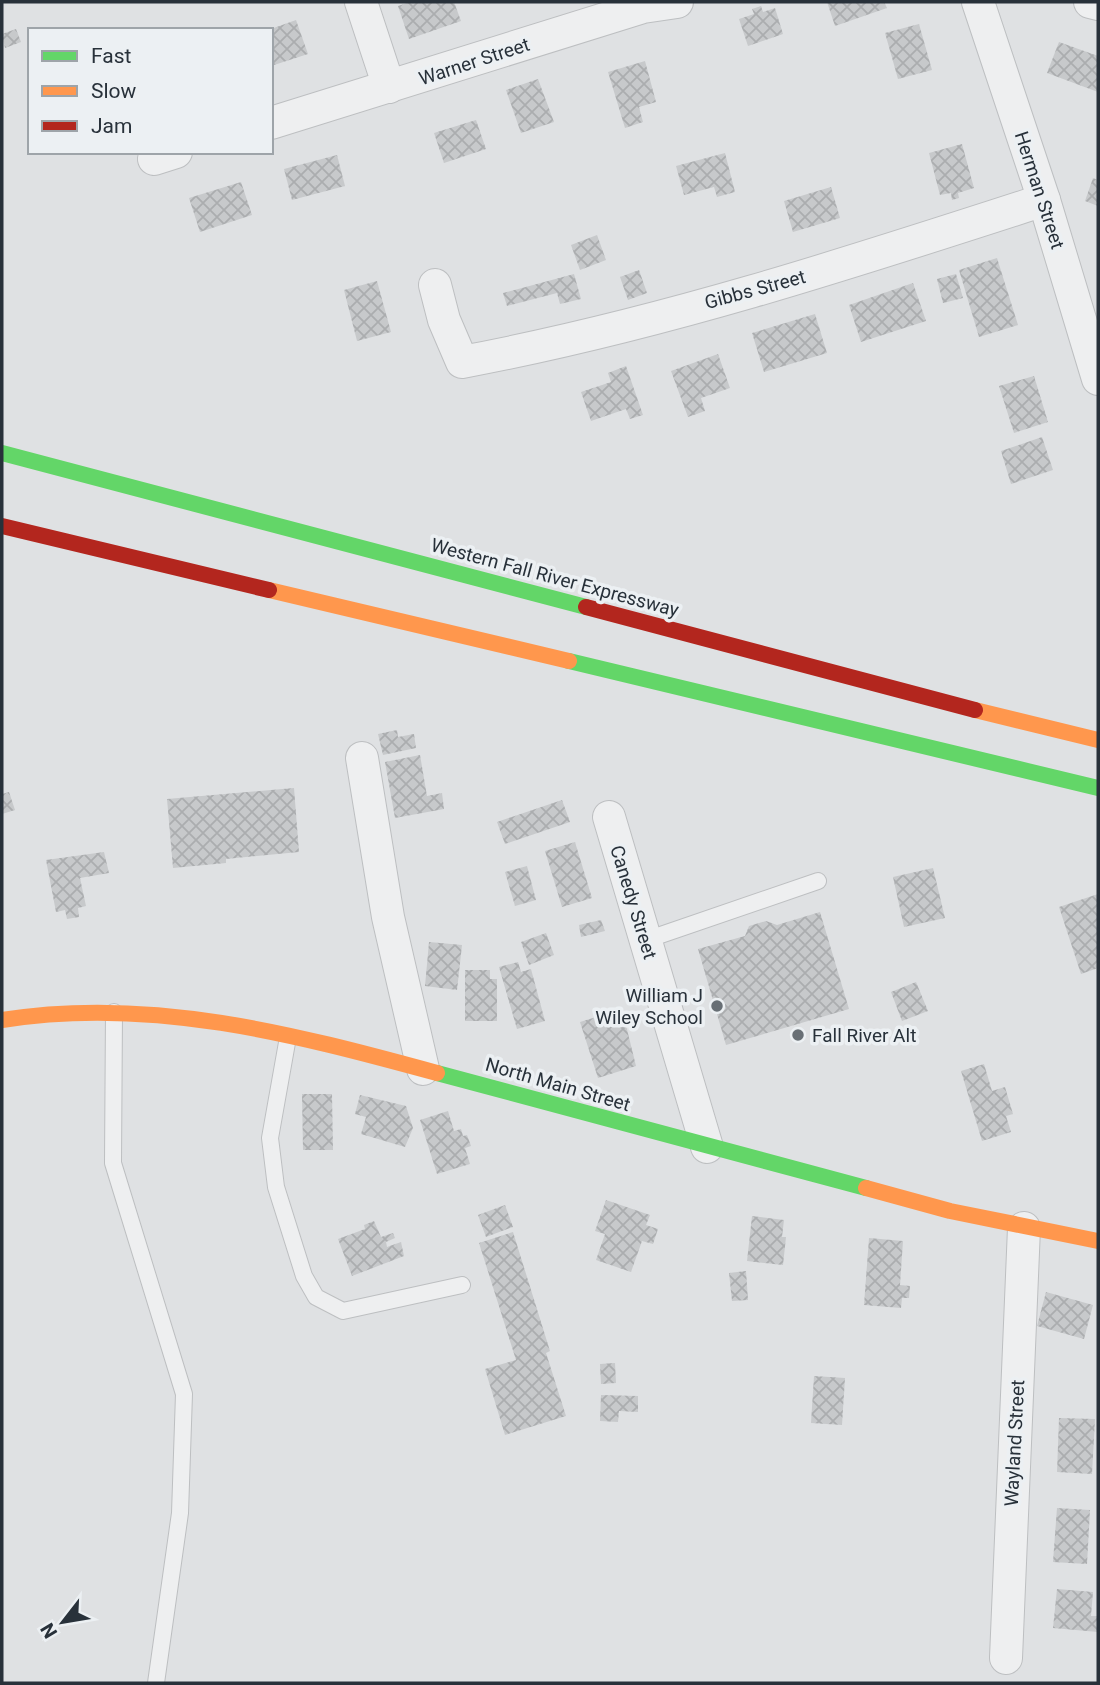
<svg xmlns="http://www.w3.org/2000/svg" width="1100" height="1685" font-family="Roboto,sans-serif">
<defs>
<pattern id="building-cross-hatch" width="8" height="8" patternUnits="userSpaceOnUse" patternTransform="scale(1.75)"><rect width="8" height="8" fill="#c7c9cb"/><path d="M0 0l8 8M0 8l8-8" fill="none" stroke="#abadaf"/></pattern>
</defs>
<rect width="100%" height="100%" fill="#dfe1e3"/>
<!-- building -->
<g fill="url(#building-cross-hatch)">
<path d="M410 2H454L461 21 409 39 398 6Z"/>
<path d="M827 2H884L887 8 835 26Z"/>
<path d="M761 6 763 12 775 8 783 34 748 46 739 19 754 14 752 9Z"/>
<path d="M296 20 308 54 271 66V29Z"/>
<path d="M919 24 932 70 898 79 885 33Z"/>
<path d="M16 29 21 42 5 48 2 34Z"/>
<path d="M1059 42 1098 56V92L1047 73Z"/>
<path d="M645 61 656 102 639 107 643 122 625 128 608 72Z"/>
<path d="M538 79 554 122 521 133 506 90Z"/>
<path d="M476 120 486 149 444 163 434 133Z"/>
<path d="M962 144 974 188 958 193 959 198 952 200 951 193 940 195 929 153Z"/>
<path d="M725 153 735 192 717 197 714 187 684 195 676 166Z"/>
<path d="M337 155 345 186 292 200 284 169Z"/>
<path d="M1093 178 1098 180V206L1085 201Z"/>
<path d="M241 182 252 215 200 232 189 198Z"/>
<path d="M831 187 840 218 793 232 784 201Z"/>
<path d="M597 235 606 260 580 270 571 245Z"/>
<path d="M997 258 1018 325 979 337 959 270Z"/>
<path d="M639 270 647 293 628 300 620 277Z"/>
<path d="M574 274 581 299 560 304 557 293 507 306 503 293Z"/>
<path d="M956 274 963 298 943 303 937 279Z"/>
<path d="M377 281 391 332 357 341 344 290Z"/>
<path d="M913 283 926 321 861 342 849 305Z"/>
<path d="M815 314 827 353 764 372 752 333Z"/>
<path d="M718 354 730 388 701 398 705 411 688 417 671 371Z"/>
<path d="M626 366 643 415 630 419 626 409 591 421 581 392 611 382 608 373Z"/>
<path d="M1034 376 1048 422 1014 433 999 386Z"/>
<path d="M1042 437 1053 470 1011 484 1001 451Z"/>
<path d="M397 730 398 737 414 734 416 748 383 755 378 734Z"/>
<path d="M420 755 427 796 442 793 444 809 395 818 385 762Z"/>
<path d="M294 788 299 852 226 859V863L173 868 167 799Z"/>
<path d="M9 792 15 810 2 814V794Z"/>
<path d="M562 800 570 822 505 844 497 822Z"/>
<path d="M575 842 592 898 562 907 545 851Z"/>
<path d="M104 852 109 873 80 878 86 906 78 908 79 917 67 919 65 910 56 912 46 860Z"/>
<path d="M527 866 536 900 515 906 505 872Z"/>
<path d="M933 868 945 918 904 927 893 877Z"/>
<path d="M1098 894V968L1081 974 1059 907Z"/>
<path d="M820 912 849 1009 726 1045 698 949 745 936 749 926 766 921 777 925Z"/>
<path d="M601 920 605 931 581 937 579 925Z"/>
<path d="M546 933 554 955 529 965 521 942Z"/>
<path d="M429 942 462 945 457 990 425 986Z"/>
<path d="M518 962 521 972 531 969 545 1021 517 1029 499 967Z"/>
<path d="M465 970H490V979H497V1021H465Z"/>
<path d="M916 982 928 1011 902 1021 891 992Z"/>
<path d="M622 1009 636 1066 598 1078 580 1022Z"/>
<path d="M984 1064 992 1091 1005 1087 1013 1114 1006 1116 1011 1132 982 1141 961 1071Z"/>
<path d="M302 1094H332L333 1150H303Z"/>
<path d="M360 1095 406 1106 413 1128 405 1147 361 1134 366 1117 355 1114Z"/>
<path d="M448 1111 454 1131 461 1129 463 1136 467 1135 471 1146 465 1148 470 1164 437 1174 420 1120Z"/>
<path d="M606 1200 650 1215 646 1225 658 1229 653 1244 642 1241 631 1272 596 1260 605 1234 595 1231Z"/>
<path d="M505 1205 513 1227 486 1237 478 1215Z"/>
<path d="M752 1216 784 1220 782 1237H786L783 1265 747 1261Z"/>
<path d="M374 1221 381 1237 393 1233 395 1238 386 1242 387 1247 401 1242 404 1256 352 1276 338 1239 365 1229 364 1225Z"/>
<path d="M513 1232 550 1351 546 1353 566 1416 505 1435 485 1369 516 1360 479 1243Z"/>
<path d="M869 1238 903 1241 900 1285 910 1286 909 1298H902L901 1308 864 1305Z"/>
<path d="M746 1271 748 1300 732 1301 729 1273Z"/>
<path d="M1046 1292 1093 1305 1084 1339 1037 1326Z"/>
<path d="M615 1363 616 1383 601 1384 600 1364Z"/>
<path d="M814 1376 845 1378 842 1425 811 1423Z"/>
<path d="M601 1395 638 1396V1412L619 1411 618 1422 600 1421Z"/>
<path d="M1059 1418 1095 1419 1092 1474 1057 1472Z"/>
<path d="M1057 1508 1090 1510 1087 1564 1053 1562Z"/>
<path d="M1057 1589 1093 1592 1091 1616H1098V1632L1053 1628Z"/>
</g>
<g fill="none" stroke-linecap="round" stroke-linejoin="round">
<defs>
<g id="lane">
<path d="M646 940 818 881"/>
<path d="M114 1012 113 1163 184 1394 180 1513 156 1683"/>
<path d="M288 1037 270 1138 276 1187 304 1276 316 1297 343 1311 462 1285"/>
</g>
<g id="street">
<path d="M361 2 389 87"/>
<path d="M978 2 1044 200 1098 379"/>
<path d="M1090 2 1098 4"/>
<path d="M271 123 643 7 677 2"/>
<path d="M154 159 176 152"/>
<path d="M435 285 444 320 462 362C660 325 853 262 1044 200"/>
<path d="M362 758 388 917 423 1069"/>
<path d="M609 817 707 1147"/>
<path d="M1006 1658 1024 1228"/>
</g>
</defs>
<!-- lane casing -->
<use href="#lane" stroke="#bdbfc1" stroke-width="18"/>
<!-- street casing -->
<use href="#street" stroke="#bdbfc1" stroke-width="34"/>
<!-- lane -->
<use href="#lane" stroke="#eeeff0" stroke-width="16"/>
<!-- street -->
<use href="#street" stroke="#eeeff0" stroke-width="32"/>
<!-- fast -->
<g stroke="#63d668" stroke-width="16">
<path d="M2 453 586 607"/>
<path d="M569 661 1098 788"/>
<path d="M437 1073 866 1188"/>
</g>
<!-- slow -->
<g stroke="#ff974d" stroke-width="16">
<path d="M269 590 569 661"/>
<path d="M975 710 1098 740"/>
<path d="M2 1020C150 996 294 1034 437 1073"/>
<path d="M866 1188 950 1211 1098 1241"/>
</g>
<!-- jam -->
<g stroke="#b3261e" stroke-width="16">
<path d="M2 526 269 590"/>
<path d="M586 607 975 710"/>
</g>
</g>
<!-- markers -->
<g fill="#686f75" stroke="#ecf0f3" stroke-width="2.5">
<circle cx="717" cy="1006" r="7"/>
<circle cx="798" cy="1035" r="7"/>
</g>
<g text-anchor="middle" stroke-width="7" stroke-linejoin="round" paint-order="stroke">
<!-- street labels -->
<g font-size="19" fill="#28313a" stroke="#ecf0f3">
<text transform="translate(474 61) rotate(-18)" y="7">Warner Street</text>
<text transform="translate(1040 190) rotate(72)" y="7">Herman Street</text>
<text transform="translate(755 289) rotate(-15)" y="7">Gibbs Street</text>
<text transform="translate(555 577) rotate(15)" y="7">Western Fall River Expressway</text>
<text transform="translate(634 902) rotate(73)" y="7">Canedy Street</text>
<text transform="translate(558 1084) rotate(16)" y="7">North Main Street</text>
<text transform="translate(1014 1443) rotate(-87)" y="7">Wayland Street</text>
</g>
<!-- poi labels -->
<g font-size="19" fill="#28313a" stroke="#ecf0f3" text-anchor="end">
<text x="703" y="1002">William J<tspan x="703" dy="22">Wiley School</tspan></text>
<text x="812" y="1042" text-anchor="start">Fall River Alt</text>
</g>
</g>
<!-- border -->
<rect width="1100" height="1685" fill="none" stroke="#28313a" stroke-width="7"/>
<!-- legend -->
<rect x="28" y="28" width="245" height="126" fill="#ecf0f3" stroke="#9ea4a9" stroke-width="2"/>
<rect x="42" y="51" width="35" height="10" fill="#63d668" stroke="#9ea4a9" stroke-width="2"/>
<text x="91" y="63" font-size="21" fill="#28313a">Fast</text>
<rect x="42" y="86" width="35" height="10" fill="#ff974d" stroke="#9ea4a9" stroke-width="2"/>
<text x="91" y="98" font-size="21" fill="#28313a">Slow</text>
<rect x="42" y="121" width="35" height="10" fill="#b3261e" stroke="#9ea4a9" stroke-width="2"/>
<text x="91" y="133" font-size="21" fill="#28313a">Jam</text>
<!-- north arrow -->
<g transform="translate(63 1622) rotate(239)" stroke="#ecf0f3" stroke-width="5" paint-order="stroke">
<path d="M0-5L12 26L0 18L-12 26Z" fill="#28313a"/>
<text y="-10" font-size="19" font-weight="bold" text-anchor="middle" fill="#28313a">N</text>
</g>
</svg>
